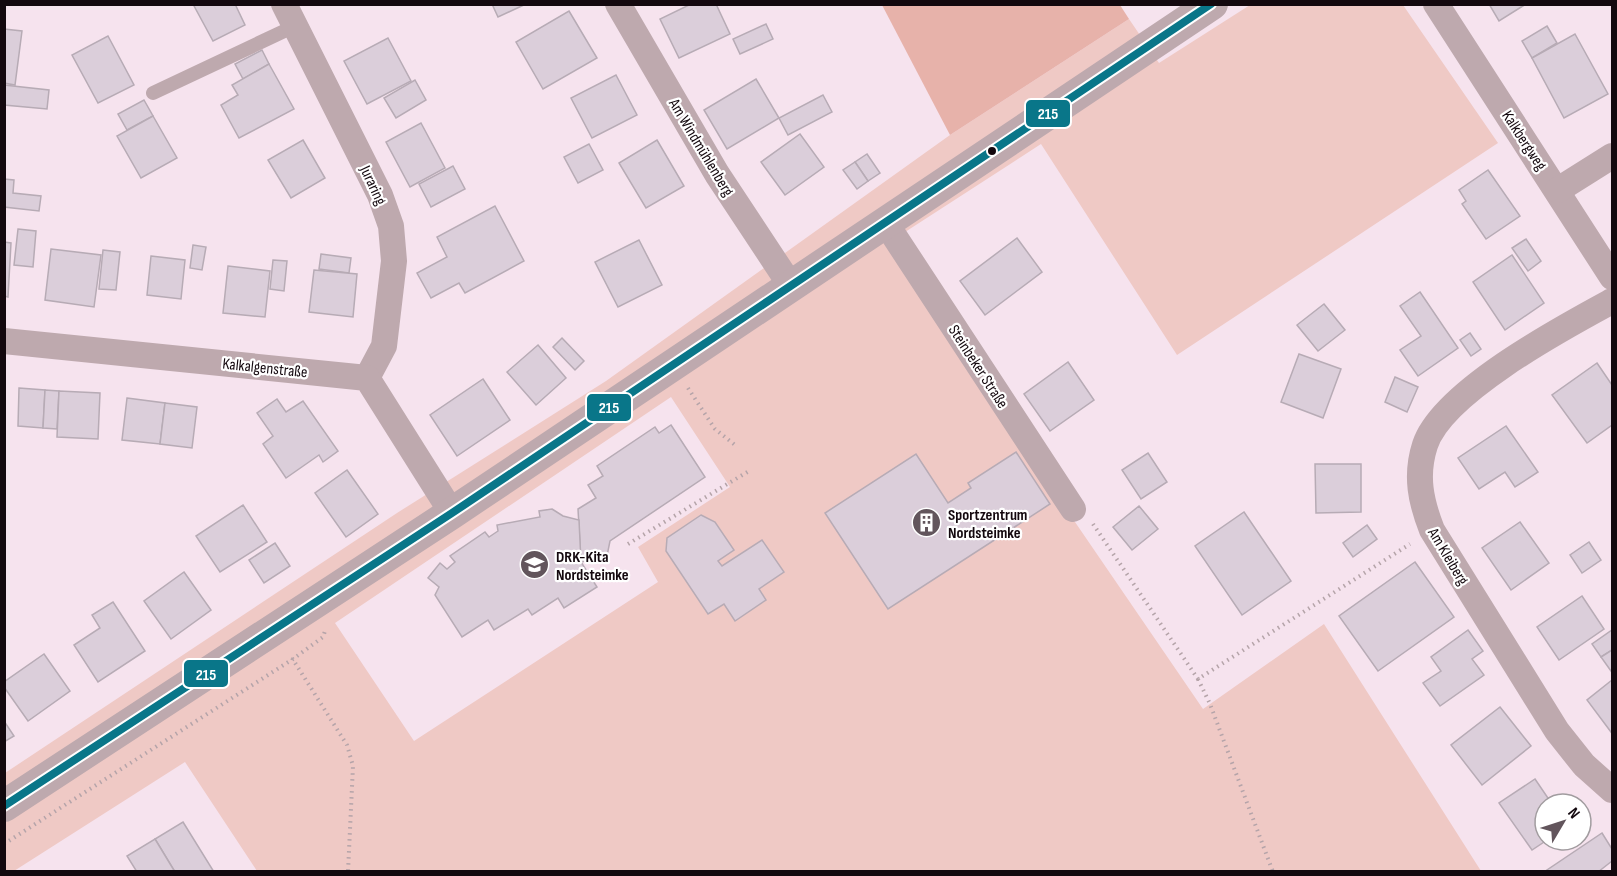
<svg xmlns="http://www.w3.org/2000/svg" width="1617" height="876" font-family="'Sofia Sans Condensed',sans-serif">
<rect width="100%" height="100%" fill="#f6e3ee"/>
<!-- green -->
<path fill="#efc9c5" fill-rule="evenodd" d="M1250 5H1403L1498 143 1177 355 1041 144 902 234 986 392 1203 709 1324 624 1481 871H257L185 762 14 871 5 872V773L397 513 606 381 950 135 1129 19 1159 63ZM671 397 730 487 638 547 658 582 414 741 335 623Z"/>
<!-- forest -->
<path fill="#e7b2aa" d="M882 5H1120L1129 19 950 135Z"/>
<!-- building -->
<g fill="#dbceda" stroke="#b7abb5" stroke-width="1.5">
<path d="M193 4H235L245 25 213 41Z"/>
<path d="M492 4H526L498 17Z"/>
<path d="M691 4H716L730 34 679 58 660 19Z"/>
<path d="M1489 4H1526L1499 21Z"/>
<path d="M569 11 597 58 543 89 516 42Z"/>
<path d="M766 24 773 39 740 54 733 39Z"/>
<path d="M1547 26 1557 43 1532 58 1522 41Z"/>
<path d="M4 29 22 31 15 85 4 83Z"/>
<path d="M1575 34 1608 94 1564 118 1532 58Z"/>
<path d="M108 36 134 85 98 103 72 55Z"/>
<path d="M388 38 411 81 367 104 344 61Z"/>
<path d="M262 50 269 64 243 79 235 64Z"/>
<path d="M269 64 294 109 239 138 221 105 238 95 232 85Z"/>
<path d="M616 75 637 115 592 138 571 98Z"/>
<path d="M756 79 779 118 727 149 704 110Z"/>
<path d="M415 80 426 100 396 118 384 98Z"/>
<path d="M4 85 49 90 47 109 4 105Z"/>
<path d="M823 95 832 112 788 135 779 118Z"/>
<path d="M144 100 153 116 127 130 118 114Z"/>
<path d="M153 116 177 158 141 178 117 136Z"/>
<path d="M421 123 445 168 410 187 386 142Z"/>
<path d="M800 134 824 167 785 195 761 162Z"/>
<path d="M303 140 325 178 291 198 268 160Z"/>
<path d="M657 140 684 186 646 208 619 163Z"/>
<path d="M589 144 603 170 578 183 564 157Z"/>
<path d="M867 154 880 173 868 181 855 162Z"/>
<path d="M855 162 868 181 857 189 843 170Z"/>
<path d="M453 166 465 189 431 207 419 184Z"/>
<path d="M1488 170 1520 216 1486 239 1462 204 1466 201 1459 190Z"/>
<path d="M4 179 14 180 13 193 41 196 39 211 4 207Z"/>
<path d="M495 206 524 261 465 293 459 283 431 298 417 273 447 257 437 237Z"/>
<path d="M18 229 36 231 33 267 14 265Z"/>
<path d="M1017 238 1042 272 985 315 960 281Z"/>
<path d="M1526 239 1541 261 1528 271 1512 248Z"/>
<path d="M639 240 662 285 618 307 595 262Z"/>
<path d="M4 242 11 243 8 297 4 296Z"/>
<path d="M193 245 206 247 202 270 190 268Z"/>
<path d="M51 249 101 255 94 307 45 300Z"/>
<path d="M103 250 120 252 116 290 99 289Z"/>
<path d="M321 254 351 258 349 273 319 269Z"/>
<path d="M1512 255 1544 303 1505 330 1473 282Z"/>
<path d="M151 256 185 260 181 299 147 295Z"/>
<path d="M273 260 287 261 284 291 270 289Z"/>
<path d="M228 266 270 271 265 317 223 313Z"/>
<path d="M314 270 357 274 353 317 309 312Z"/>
<path d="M1420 292 1458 348 1418 376 1400 350 1421 336 1400 306Z"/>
<path d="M1324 304 1345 330 1318 351 1297 325Z"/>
<path d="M1470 333 1481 349 1471 356 1460 340Z"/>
<path d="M562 338 584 361 575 370 553 347Z"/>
<path d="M538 345 566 378 536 405 507 372Z"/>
<path d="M1299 354 1341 369 1323 418 1281 402Z"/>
<path d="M1068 362 1094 400 1050 431 1024 394Z"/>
<path d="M1597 363 1612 385V425L1587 443 1552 395Z"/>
<path d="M1395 377 1418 387 1407 412 1385 402Z"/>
<path d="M483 379 510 420 457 456 430 415Z"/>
<path d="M19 388 45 390 43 428 18 426Z"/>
<path d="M45 390 59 391 57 429 43 428Z"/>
<path d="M59 391 100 393 98 439 57 437Z"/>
<path d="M127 398 165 403 160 444 122 440Z"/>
<path d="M277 399 286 412 303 401 338 451 323 462 319 455 286 478 263 444 273 436 257 413Z"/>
<path d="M165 403 197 407 192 448 160 444Z"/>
<path d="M671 425 705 477 610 541 607 556 581 562 578 509 596 498 588 485 603 476 597 466 655 427 659 433Z"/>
<path d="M1506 426 1538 472 1515 487 1505 472 1479 489 1458 458Z"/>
<path d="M1016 452 1050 504 888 609 825 513 916 454 948 503 971 488 968 483Z"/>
<path d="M1148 453 1167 482 1141 499 1122 470Z"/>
<path d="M1315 464H1361V512L1316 513Z"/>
<path d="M347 470 378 514 346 537 315 493Z"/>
<path d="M243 505 267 542 220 572 196 536Z"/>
<path d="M1139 506 1158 529 1132 550 1113 527Z"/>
<path d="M552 509 563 516 579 520 581 562 597 587 564 608 558 598 532 615 528 609 494 630 488 620 462 637 435 595 439 587 428 578 440 563 447 569 455 562 450 556 485 532 489 537 498 531 497 525 540 517 539 511Z"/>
<path d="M1244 512 1291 581 1242 615 1195 546Z"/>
<path d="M701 515 715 522 734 550 718 561 722 566 762 540 784 572 759 589 766 600 735 621 724 604 708 614 666 551 667 538Z"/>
<path d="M1520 522 1549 563 1511 590 1482 548Z"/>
<path d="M1367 525 1377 539 1353 557 1343 543Z"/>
<path d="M1589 542 1601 560 1582 573 1570 555Z"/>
<path d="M275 543 290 566 264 583 249 560Z"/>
<path d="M1415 562 1454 617 1378 671 1339 616Z"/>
<path d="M184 572 211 610 171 639 144 601Z"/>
<path d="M1582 596 1604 629 1559 660 1537 627Z"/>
<path d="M113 602 145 651 98 682 74 645 100 628 92 615Z"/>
<path d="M1468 630 1483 651 1472 659 1484 675 1440 706 1423 683 1441 671 1431 657Z"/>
<path d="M1612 630V650L1601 657 1592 644Z"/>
<path d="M1612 650V670L1611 671 1601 657Z"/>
<path d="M44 654 70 691 28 721 4 687V682Z"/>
<path d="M1612 680V731L1611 732 1587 700Z"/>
<path d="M1500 707 1531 746 1482 785 1451 745Z"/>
<path d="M4 721 14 736 4 742Z"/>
<path d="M1535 779 1552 804H1545V840H1547L1532 850 1499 803Z"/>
<path d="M183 822 214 872H175L155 839Z"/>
<path d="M1602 833 1612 849V861L1598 872H1544Z"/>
<path d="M155 839 175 872H137L127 856Z"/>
</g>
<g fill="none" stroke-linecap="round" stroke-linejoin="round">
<!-- path -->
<g stroke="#b5a4a9" stroke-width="4" stroke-dasharray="1.5 4.5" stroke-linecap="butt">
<path d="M688 388 715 429 735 445"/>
<path d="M1093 524 1198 679 1410 544"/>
<path d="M628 544 749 471"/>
<path d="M292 658 347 745 353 766 348 872"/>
<path d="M1198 679 1210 704 1273 872"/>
<path d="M4 844 293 659 323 637 325 631"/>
</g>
<!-- service -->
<path stroke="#bea9ae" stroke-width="14" d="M153 93 295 26"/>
<!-- minor -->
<g stroke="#bea9ae" stroke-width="26">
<path d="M284 4 380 195 391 226 394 261 384 346 367 378"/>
<path d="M618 4 717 174 791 286"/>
<path d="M1436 4 1612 277"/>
<path d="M1558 190 1612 156"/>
<path d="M885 222 1073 509"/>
<path d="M1612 301C1564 327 1442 392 1425 445 1415 476 1421 502 1432 530L1557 731 1584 765 1612 790"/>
<path d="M4 341 367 378 452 513"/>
</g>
<!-- tertiary -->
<path stroke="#bea9ae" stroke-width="32" d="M4 806 452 513 1212 4"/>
<defs>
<path id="bus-1" d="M4 806 452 513 1211 4"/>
</defs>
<!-- bus-1 casing -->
<use href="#bus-1" stroke="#fff" stroke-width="12"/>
<!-- bus-1 -->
<use href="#bus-1" stroke="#097689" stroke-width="8"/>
</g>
<!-- icons -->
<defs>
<symbol id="building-disc" viewBox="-11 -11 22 22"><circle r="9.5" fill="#62555c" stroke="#fff"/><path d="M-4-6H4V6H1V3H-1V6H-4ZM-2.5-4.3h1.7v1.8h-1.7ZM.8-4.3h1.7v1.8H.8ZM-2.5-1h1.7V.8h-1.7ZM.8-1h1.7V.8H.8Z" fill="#fff"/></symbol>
<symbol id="school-disc" viewBox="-11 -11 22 22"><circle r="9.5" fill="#62555c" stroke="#fff"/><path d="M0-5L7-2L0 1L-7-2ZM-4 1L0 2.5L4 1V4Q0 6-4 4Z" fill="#fff"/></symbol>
</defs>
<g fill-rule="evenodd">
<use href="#building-disc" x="910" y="506" width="33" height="33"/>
<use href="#school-disc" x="518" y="548" width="33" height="33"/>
</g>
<!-- markers -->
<circle fill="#13080e" stroke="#fff" stroke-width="2" cx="992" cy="151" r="5"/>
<g text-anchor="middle" stroke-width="4.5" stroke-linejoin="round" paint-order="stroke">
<!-- street labels -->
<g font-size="16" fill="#13080e" stroke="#fff">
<text transform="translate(1525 140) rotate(57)" y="6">Kalkbergweg</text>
<text transform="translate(702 147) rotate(59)" y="6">Am Windmühlenberg</text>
<text transform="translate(374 185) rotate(65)" y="6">Juraring</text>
<text transform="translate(979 366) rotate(57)" y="6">Steinbeker Straße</text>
<text transform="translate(265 367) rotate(6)" y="6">Kalkalgenstraße</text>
<text transform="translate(1449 556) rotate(59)" y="6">Am Kleiberg</text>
</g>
<!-- poi labels -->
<g font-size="16" font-weight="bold" fill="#13080e" stroke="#fff" text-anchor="start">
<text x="948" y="520">Sportzentrum<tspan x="948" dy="18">Nordsteimke</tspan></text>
<text x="556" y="562">DRK-Kita<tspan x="556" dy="18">Nordsteimke</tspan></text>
</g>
</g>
<g stroke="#fff" stroke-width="2">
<rect x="1025" y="99" width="46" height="29" rx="6" fill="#097689"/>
<rect x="586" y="393" width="46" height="29" rx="6" fill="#097689"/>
<rect x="183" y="659" width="46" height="29" rx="6" fill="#097689"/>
</g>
<g font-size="16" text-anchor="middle" font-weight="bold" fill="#fff">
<text x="1048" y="119">215</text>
<text x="609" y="413">215</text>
<text x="206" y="680">215</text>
</g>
<!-- border -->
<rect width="1617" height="876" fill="none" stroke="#13080e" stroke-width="12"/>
<!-- north arrow -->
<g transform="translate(1563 822) rotate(51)"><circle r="28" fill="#ffffff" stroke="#a19c9f" stroke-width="1.5"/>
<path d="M0-4.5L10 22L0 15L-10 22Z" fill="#62555c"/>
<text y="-9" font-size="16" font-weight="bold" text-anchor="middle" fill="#13080e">N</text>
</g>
</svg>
